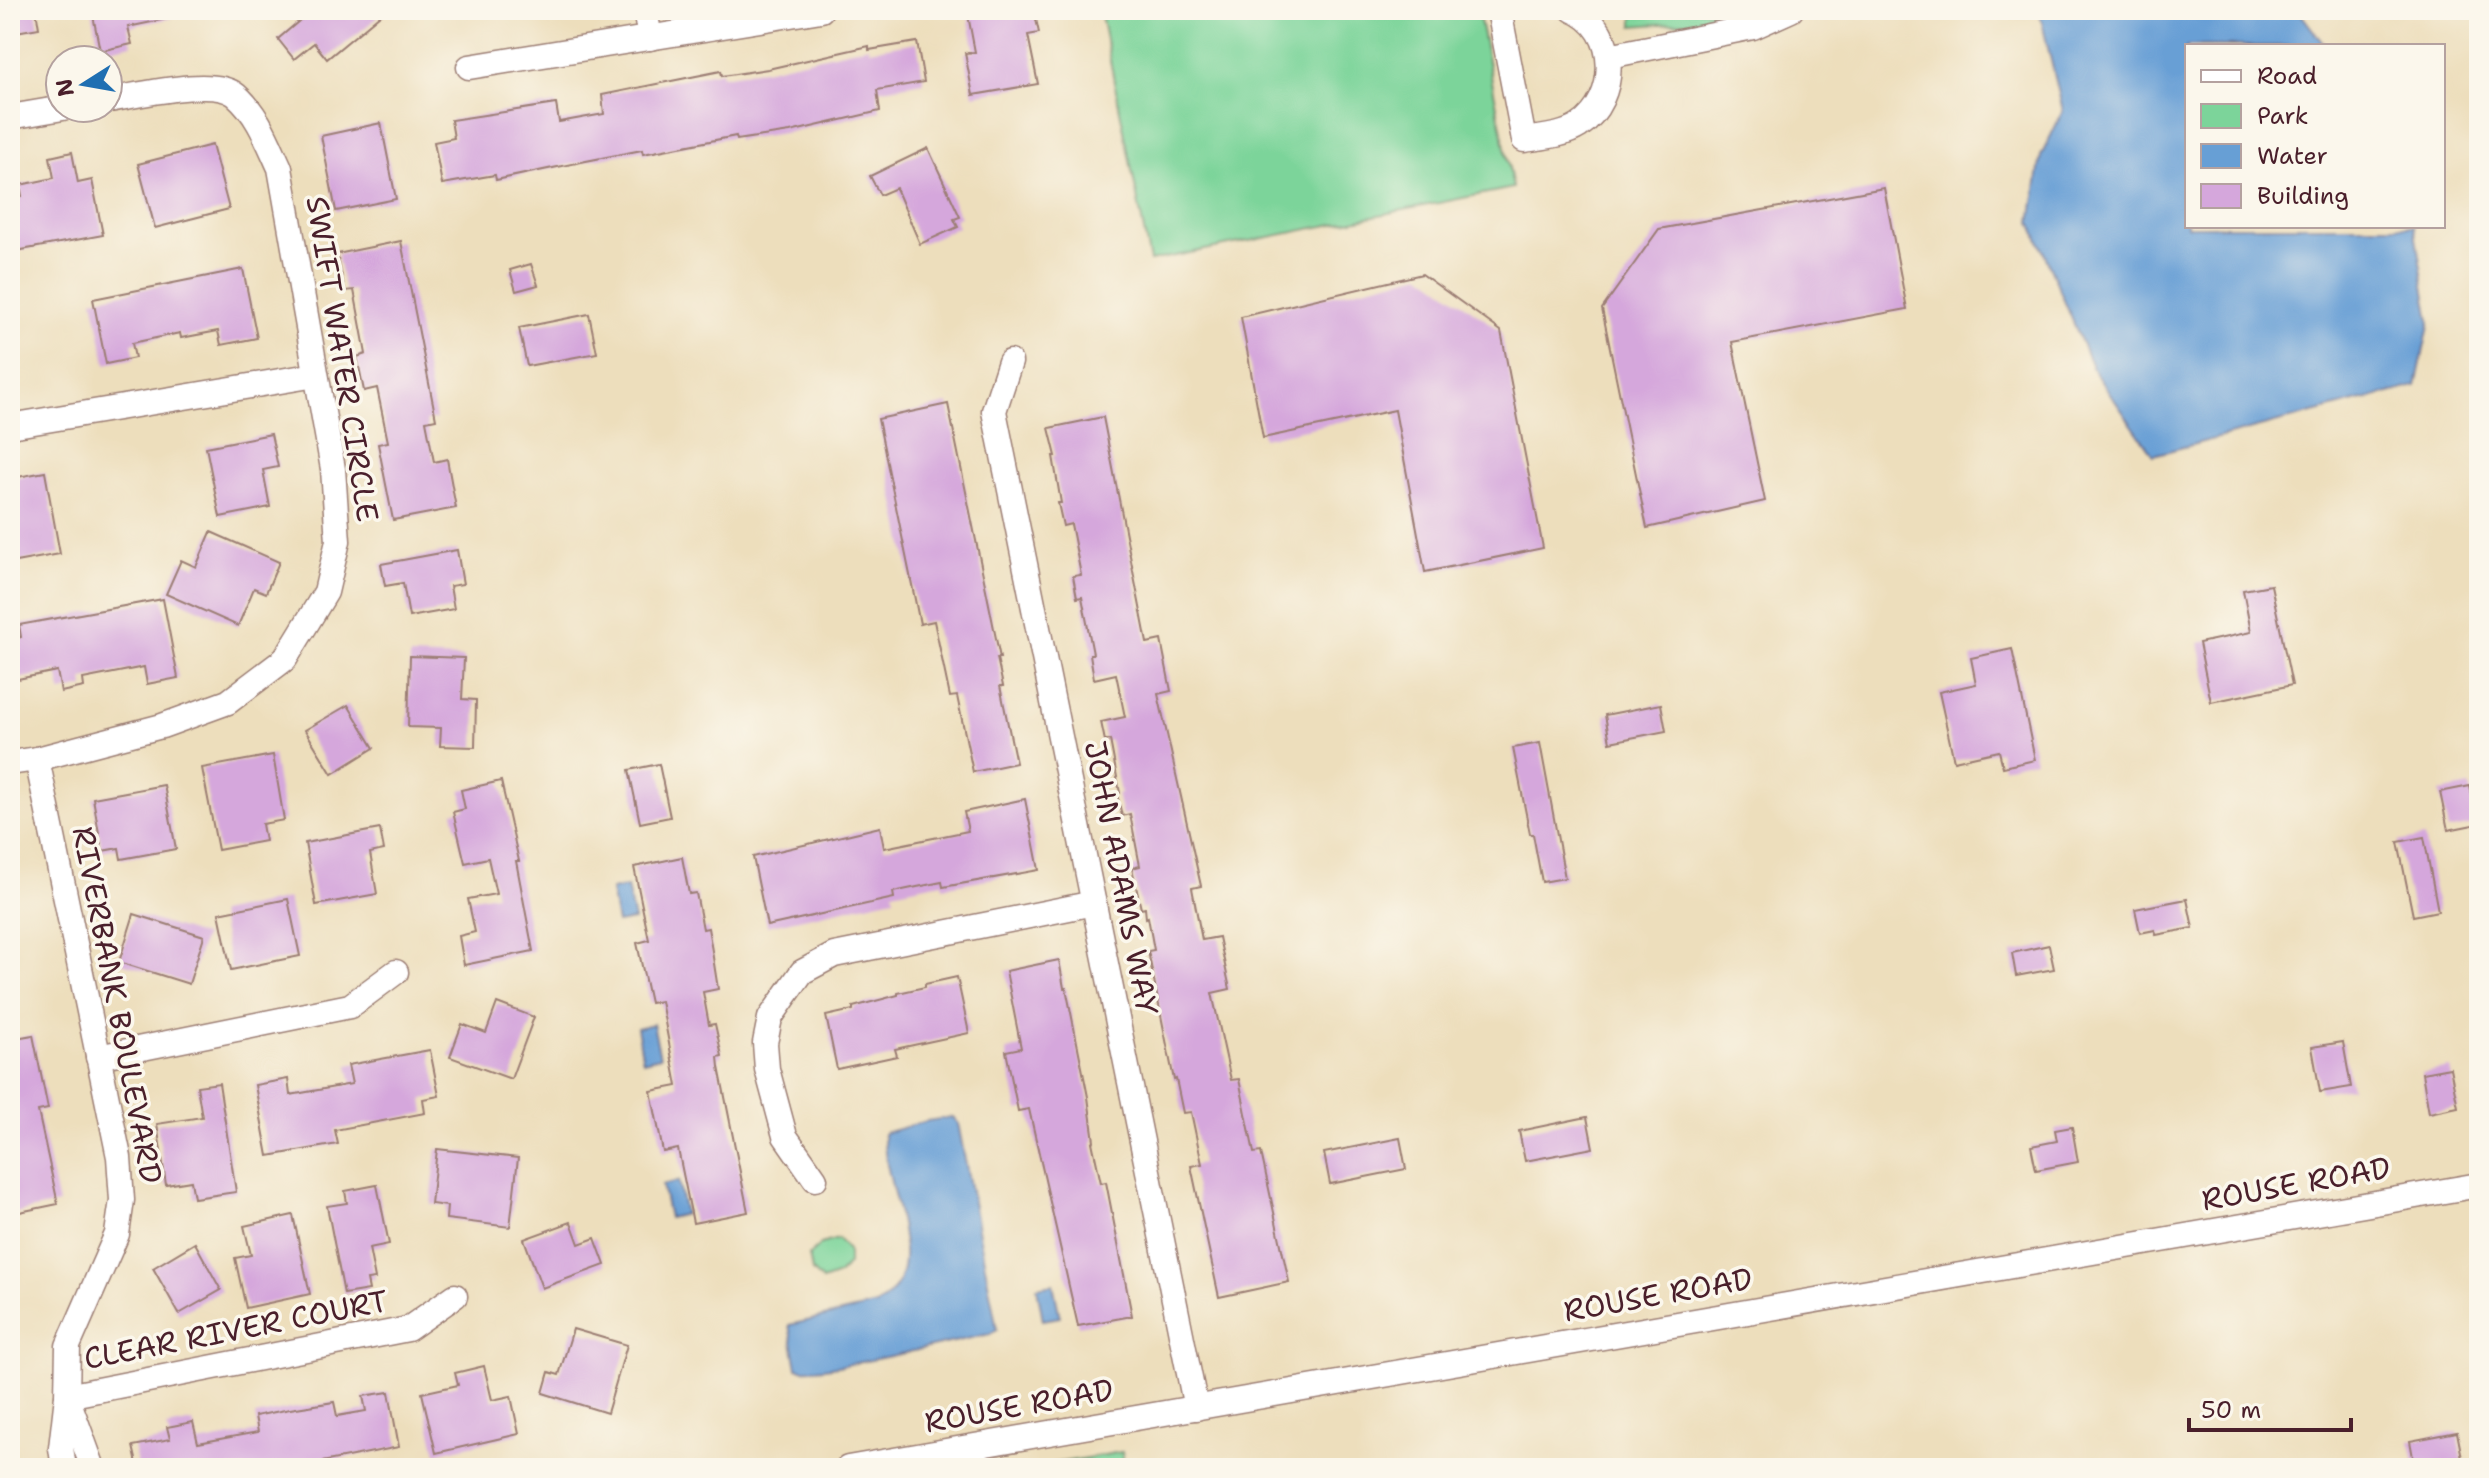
<svg xmlns="http://www.w3.org/2000/svg" width="2489" height="1478" font-family="'Shantell Sans',sans-serif">
<rect width="100%" height="100%" fill="#fbf7ec"/>
<filter id="ink" filterUnits="userSpaceOnUse"><feTurbulence type="fractalNoise" baseFrequency=".0125" numOctaves="2"/><feDisplacementMap in="SourceGraphic" scale="16" xChannelSelector="R" yChannelSelector="G"/><feConvolveMatrix kernelMatrix="1 2 1 2 8 2 1 2 1" color-interpolation-filters="sRGB"/></filter>
<filter id="wash" filterUnits="userSpaceOnUse"><feTurbulence type="fractalNoise" baseFrequency=".006" numOctaves="4" result="noise"/><feDisplacementMap in="SourceGraphic" scale="32" xChannelSelector="R" yChannelSelector="G"/><feGaussianBlur stdDeviation="1.8" result="paint"/><feColorMatrix in="noise" values="0 0 0 0 0 0 0 0 0 0 0 0 0 0 0 0 0 1.4 0 .05"/><feComposite in="paint" operator="in"/></filter>
<g filter="url(#wash)">
<rect width="100%" height="100%" fill="#eddebc"/>
<!-- green -->
<g fill="#7cd49a" stroke="#637a62" stroke-width="2">
<path d="M1100 10H1478L1513 188 1150 261Z"/>
<path d="M1633 10H1749L1715 20 1633 26Z"/>
<path d="M838 1239 848 1250V1264L839 1275 822 1281 812 1271 809 1255 821 1244Z"/>
<path d="M1122 1452 1125 1468H1029Z"/>
</g>
<!-- water -->
<g fill="#679fd5" stroke="#585f80" stroke-width="2">
<path d="M2039 10H2298L2325 46H2187V226H2414L2430 321 2416 386 2153 455 2093 369 2031 222 2041 156 2063 111Z"/>
<path d="M627 887 634 920 617 923 611 890Z"/>
<path d="M653 1024 660 1057 643 1061 637 1028Z"/>
<path d="M953 1117 958 1123 997 1329 990 1334C957 1340 819 1376 797 1368L789 1325 876 1305C936 1273 881 1185 884 1133L927 1121Z"/>
<path d="M678 1181 685 1214 669 1218 662 1185Z"/>
<path d="M1053 1284 1060 1317 1043 1320 1037 1287Z"/>
</g>
<g id="blocks">
<!-- building -->
<g fill="#d5a7dc">
<path d="M10 10H36L39 28 10 33Z"/>
<path d="M92 10H170L171 18 128 27 132 44 100 51Z"/>
<path d="M312 10H386L327 59 314 43 294 59 278 39Z"/>
<path d="M967 10H1034L1039 33 1028 35 1038 84 973 95 965 53 975 52Z"/>
<path d="M917 42 924 82 877 90 880 111 790 132 737 140 736 136 643 154 642 150 586 161 496 180 495 175 442 184 434 142 454 138 451 120 556 104 559 122 604 114 602 95 721 71 722 76 768 69 869 46V50Z"/>
<path d="M381 123 396 199 336 211 321 136Z"/>
<path d="M212 145 229 209 155 228 138 164Z"/>
<path d="M928 148 960 217 954 219 958 227 920 244 896 188 880 195 870 176Z"/>
<path d="M72 152 78 183 92 180 103 235 16 251 10 219V199L22 196 20 185 54 178 50 157Z"/>
<path d="M1884 188 1907 309 1732 342 1765 501 1647 528 1602 309 1659 229Z"/>
<path d="M401 241 436 419 426 421 434 462 447 459 456 508 393 520 378 444 388 442 377 388 364 391 357 357 366 354 354 290 345 291 337 254Z"/>
<path d="M531 264 538 285 516 291 510 270Z"/>
<path d="M243 269 257 338 221 345 218 331 181 338 180 333 132 343 135 358 106 364 93 299Z"/>
<path d="M1422 274 1501 331 1543 548 1425 572 1395 410 1263 438 1241 317Z"/>
<path d="M589 314 597 353 527 366 519 328Z"/>
<path d="M948 404 1000 658H997L1003 686H1000L1016 763 973 772 957 696 950 697 934 621 920 624 878 419Z"/>
<path d="M1103 417 1147 643 1161 640 1171 691 1158 694 1201 886 1192 888 1202 940 1219 937 1230 989 1212 993 1231 1080 1239 1079 1254 1153 1261 1152 1289 1282 1219 1297 1191 1166 1202 1164 1191 1112 1183 1113 1176 1079 1174 1080 1148 951 1154 950 1148 917 1146 918 1145 908 1141 909 1132 868 1140 866 1130 814 1122 816 1117 794 1120 793 1110 740 1105 741 1101 722 1125 717 1116 674 1094 679 1090 654H1093L1082 597 1077 598 1073 576 1081 575 1071 524 1063 526 1058 503H1061L1053 456H1056L1049 428Z"/>
<path d="M271 434 278 467 263 470 270 507 220 517 206 447Z"/>
<path d="M45 472 60 554 10 563V496L15 495 12 478Z"/>
<path d="M211 532 279 562 266 593 254 588 238 626 166 594 181 560 196 567Z"/>
<path d="M457 550 463 584 450 586 454 609 409 617 403 583 385 586 381 564Z"/>
<path d="M2271 585 2292 685 2211 702 2199 643 2251 632 2243 590Z"/>
<path d="M163 599 178 678 147 684 144 667 83 679 84 687 61 692 57 671 13 680 10 640 21 637 19 625Z"/>
<path d="M2012 649 2035 760 2003 767 1999 751 1954 761 1939 692 1976 684 1971 658Z"/>
<path d="M410 656 464 658 462 699 476 700 475 747 440 746 441 728 408 727Z"/>
<path d="M1661 704 1666 731 1610 742 1605 715Z"/>
<path d="M348 705 374 748 332 774 305 730Z"/>
<path d="M1540 743 1565 878 1542 882 1533 834H1530L1513 748Z"/>
<path d="M273 755 284 820 262 824 265 841 218 850 202 768Z"/>
<path d="M659 764 670 817 640 823 629 770Z"/>
<path d="M501 781 519 861H516L533 951 464 965 459 936 475 932 468 899 496 894 488 858 465 863 453 812 465 809 461 790Z"/>
<path d="M164 785 176 849 121 859 119 848 102 851 93 798Z"/>
<path d="M2470 786 2478 824 2448 830 2440 792Z"/>
<path d="M1025 799 1039 870 943 887 942 882 917 887 893 892 894 898 767 926 753 857 880 827 884 848 968 831 964 812Z"/>
<path d="M380 829 384 850 370 853 377 894 316 905 305 843Z"/>
<path d="M2424 837 2438 911 2413 916 2398 842Z"/>
<path d="M682 857 689 894 696 893 703 929 708 928 712 951 718 989 703 992 709 1025 715 1024 722 1056 718 1057 719 1067 748 1212 693 1223 678 1149 663 1152 651 1091 677 1086 661 1001 650 1003 637 943 649 940 634 867Z"/>
<path d="M288 899 300 956 231 970 219 913Z"/>
<path d="M2187 899 2193 928 2156 935 2155 930 2140 933 2135 909Z"/>
<path d="M134 914 204 936 189 984 119 962Z"/>
<path d="M2049 945 2054 969 2016 976 2012 953Z"/>
<path d="M1059 960 1064 988H1066L1088 1097 1094 1141 1092 1142 1101 1183 1106 1182 1132 1316 1078 1326 1029 1109 1018 1111 1006 1051 1021 1048 1006 971Z"/>
<path d="M957 977 969 1033 895 1049 897 1056 837 1069 826 1016 853 1010V1007L898 995V993L925 987V984Z"/>
<path d="M497 1003 534 1017 511 1079 450 1057 462 1024 486 1033Z"/>
<path d="M33 1035 48 1109 38 1111 58 1204 10 1214V1039Z"/>
<path d="M2343 1042 2351 1087 2320 1092 2312 1047Z"/>
<path d="M430 1050 439 1096 423 1099 425 1113 335 1130 338 1144 268 1156 255 1085 288 1079 290 1095 352 1084 348 1065Z"/>
<path d="M2450 1068 2458 1107 2429 1113 2422 1073Z"/>
<path d="M219 1083 236 1192 194 1198 191 1181 166 1185 157 1124 202 1117 197 1086Z"/>
<path d="M1587 1117 1593 1148 1525 1161 1519 1131Z"/>
<path d="M2072 1127 2078 1162 2036 1170 2031 1146 2057 1141 2055 1130Z"/>
<path d="M1400 1138 1406 1169 1330 1184 1324 1153Z"/>
<path d="M437 1149 518 1158 510 1227 446 1219 447 1206 431 1204Z"/>
<path d="M377 1185 389 1244 369 1248 375 1279 367 1280 369 1290 344 1294 327 1206 347 1203 345 1191Z"/>
<path d="M293 1215 310 1294 246 1308 235 1258 251 1255 244 1226Z"/>
<path d="M571 1222 579 1244 595 1238 605 1265 542 1288 524 1239Z"/>
<path d="M195 1243 221 1290 179 1314 153 1268Z"/>
<path d="M573 1329 627 1345 607 1413 543 1393 549 1372 559 1375Z"/>
<path d="M484 1366 492 1400 511 1396 519 1434 436 1453 422 1393 458 1385 455 1373Z"/>
<path d="M389 1392 399 1447 301 1466V1468H138L133 1446 170 1439 167 1427 193 1422 198 1443 258 1432 255 1416 290 1409 334 1402 337 1416 366 1411 363 1396Z"/>
<path d="M2457 1432 2464 1468H2415L2410 1441Z"/>
</g>
</g>
</g>
<g filter="url(#ink)">
<use href="#blocks" fill-opacity="0" stroke="#9c7e74" stroke-width="2"/>
<g fill="none" stroke-linecap="round" stroke-linejoin="round">
<defs>
<g id="minor">
<path d="M645 10 650 38"/>
<path d="M1499 10 1524 140C1543 137 1563 136 1579 126 1619 99 1620 29 1573 10"/>
<path d="M1609 56 1753 27 1791 10"/>
<path d="M469 67 821 10"/>
<path d="M10 117 63 108"/>
<path d="M1010 362 994 411 1196 1408"/>
<path d="M10 426 316 375"/>
<path d="M37 759 119 1157 122 1200 117 1234 68 1346 67 1396 61 1448 64 1468"/>
<path d="M10 763 37 759 162 726 228 702 285 659 326 592 338 541 333 469 280 168C268 142 258 114 236 95 214 76 136 96 108 100"/>
<path d="M98 1057 350 1006 396 972"/>
<path d="M815 1179 785 1136 767 1069 765 1043 770 1018 802 972 834 955 1094 903"/>
<path d="M67 1396 408 1329 455 1296"/>
<path d="M69 1402 93 1468"/>
<path d="M848 1468 2479 1185"/>
</g>
</defs>
<!-- minor casing -->
<use href="#minor" stroke="#9c7e74" stroke-width="27"/>
<!-- minor -->
<use href="#minor" stroke="#fff" stroke-width="24"/>
</g>
</g>
<g text-anchor="middle" stroke-width="7" stroke-linejoin="round" paint-order="stroke">
<!-- street labels -->
<g font-size="30" fill="#4a1f2b" stroke="#fbf7ec">
<text transform="translate(342 359) rotate(81)" y="10">SWIFT WATER CIRCLE</text>
<text transform="translate(1121 878) rotate(79)" y="10">JOHN ADAMS WAY</text>
<text transform="translate(117 1005) rotate(79)" y="10">RIVERBANK BOULEVARD</text>
<text transform="translate(2296 1184) rotate(-10)" y="10">ROUSE ROAD</text>
<text transform="translate(1658 1295) rotate(-10)" y="10">ROUSE ROAD</text>
<text transform="translate(236 1330) rotate(-11)" y="10">CLEAR RIVER COURT</text>
<text transform="translate(1019 1406) rotate(-10)" y="10">ROUSE ROAD</text>
</g>
</g>
<!-- margin -->
<rect width="2489" height="1478" fill="none" stroke="#fbf7ec" stroke-width="40"/>
<!-- legend -->
<rect x="2185" y="44" width="260" height="184" fill="#fbf7ec" stroke="#b4a19f" stroke-width="2"/>
<rect x="2201" y="70" width="40" height="12" fill="#ffffff" stroke="#b4a19f" stroke-width="2"/>
<text x="2257" y="84" font-size="24" fill="#4a1f2b">Road</text>
<rect x="2201" y="104" width="40" height="24" fill="#7cd49a" stroke="#b4a19f" stroke-width="2"/>
<text x="2257" y="124" font-size="24" fill="#4a1f2b">Park</text>
<rect x="2201" y="144" width="40" height="24" fill="#679fd5" stroke="#b4a19f" stroke-width="2"/>
<text x="2257" y="164" font-size="24" fill="#4a1f2b">Water</text>
<rect x="2201" y="184" width="40" height="24" fill="#d5a7dc" stroke="#b4a19f" stroke-width="2"/>
<text x="2257" y="204" font-size="24" fill="#4a1f2b">Building</text>
<!-- north arrow -->
<g transform="translate(84 84) rotate(259)"><circle r="38" fill="#fbf7ec" stroke="#b4a19f" stroke-width="2"/>
<path d="M0-6L14 30L0 20L-14 30Z" fill="#1f6fb2"/>
<text y="-12" font-size="22" font-weight="bold" text-anchor="middle" fill="#4a1f2b">N</text>
</g>
<!-- scale -->
<path d="M2189 1418v12h162v-12" fill="none" stroke="#4a1f2b" stroke-width="4"/>
<text x="2201" y="1418" font-size="24" fill="#4a1f2b" stroke="#fbf7ec" stroke-width="6" paint-order="stroke">50 m</text>
</svg>
